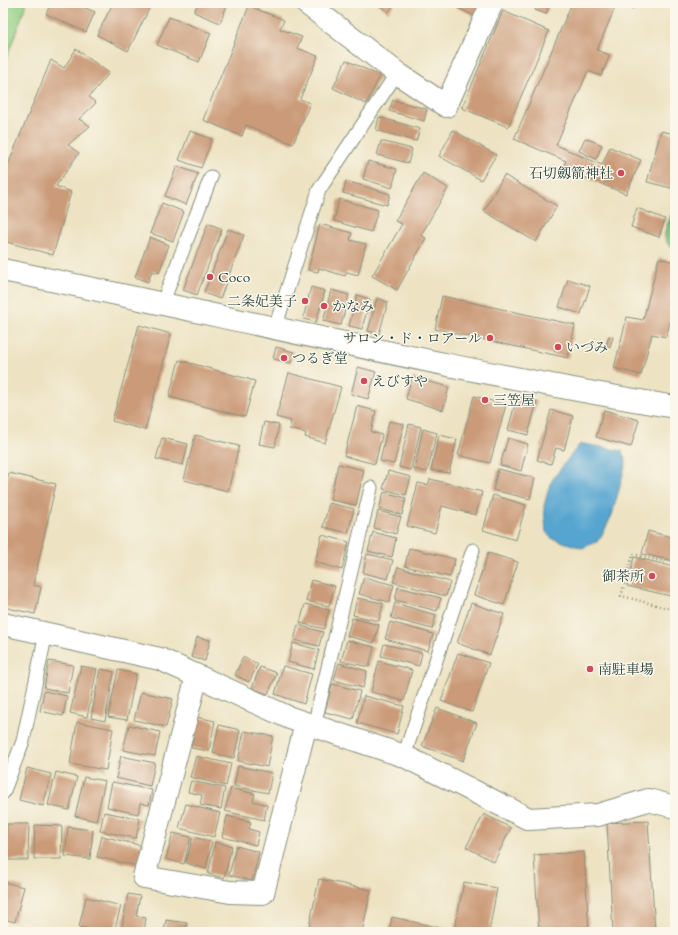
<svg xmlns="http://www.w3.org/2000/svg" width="678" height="935" font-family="Cardo,'Noto Serif JP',serif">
<rect width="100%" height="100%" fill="#fbf7ec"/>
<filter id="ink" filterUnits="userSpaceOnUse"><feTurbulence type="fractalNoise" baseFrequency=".025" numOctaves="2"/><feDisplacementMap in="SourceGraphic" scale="8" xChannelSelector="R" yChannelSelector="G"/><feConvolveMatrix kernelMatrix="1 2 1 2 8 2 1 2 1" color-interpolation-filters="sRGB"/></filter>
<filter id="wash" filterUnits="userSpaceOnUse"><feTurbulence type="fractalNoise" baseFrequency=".012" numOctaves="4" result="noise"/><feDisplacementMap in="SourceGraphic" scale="16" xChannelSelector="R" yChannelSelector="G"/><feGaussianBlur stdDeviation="0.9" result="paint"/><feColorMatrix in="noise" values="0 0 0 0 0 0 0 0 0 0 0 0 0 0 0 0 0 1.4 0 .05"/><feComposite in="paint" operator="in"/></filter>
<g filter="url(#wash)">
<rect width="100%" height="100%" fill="#ede3c3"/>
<!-- green -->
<path fill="#95cf83" stroke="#5a865c" d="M3 3H21L26 5 3 68Z"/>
<!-- forest -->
<path fill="#78b271" stroke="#4c7852" d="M675 212V250C658 239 666 229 672 213Z"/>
<!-- water -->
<path fill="#56a5d0" stroke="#3a7182" d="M584 444 622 451 626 463 612 515 603 533 597 542 582 548 551 538 546 532 544 506 550 484 555 476 579 445Z"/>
<g id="blocks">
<!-- building -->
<g fill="#cb9b79">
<path d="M51 3H74L95 12 86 32 46 14Z"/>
<path d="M113 3H152L128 51 97 35Z"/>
<path d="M198 3H228L220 23 194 12Z"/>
<path d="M377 3H396L388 12Z"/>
<path d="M450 3H481L479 18 449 4Z"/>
<path d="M537 3 550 4 546 14 535 10Z"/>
<path d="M572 3H617L597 50 610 55 601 76 588 71 556 145 602 165 610 147 641 160 626 194 563 168 566 161 514 139Z"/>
<path d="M621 3H636L633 9Z"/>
<path d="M249 6 284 20 280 29 302 37 297 48 318 56 300 99 310 103 293 144 246 125 242 136 203 120Z"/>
<path d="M503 11 549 31 508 127 462 108Z"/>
<path d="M169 17 211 33 199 62 157 45Z"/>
<path d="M76 49 109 73 89 97 96 103 79 119 90 126 68 145 79 153 56 186 71 192 53 255 3 241V177L51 60 64 68Z"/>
<path d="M346 60 380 76 366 104 333 88Z"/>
<path d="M393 100 427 109 424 121 389 111Z"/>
<path d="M379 117 420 129 416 141 376 130Z"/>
<path d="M453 130 496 155 481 180 439 156Z"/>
<path d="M190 131 212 139 201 168 179 160Z"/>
<path d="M661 131 675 134V189L647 182Z"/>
<path d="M585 138 602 145 596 159 579 151Z"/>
<path d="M381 141 412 149 408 163 377 155Z"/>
<path d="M368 161 397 169 392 188 363 179Z"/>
<path d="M177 166 198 174 186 205 165 196Z"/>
<path d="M423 173 448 188 421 235 426 238 397 290 372 276 402 224 395 221Z"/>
<path d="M504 175 557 206 536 242 484 211Z"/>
<path d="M346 181 390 194 387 205 343 193Z"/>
<path d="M339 199 378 210 371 232 334 221Z"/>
<path d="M162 203 184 212 173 241 150 233Z"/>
<path d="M637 208 665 219 659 237 631 227Z"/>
<path d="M208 223 222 229 197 295 183 290Z"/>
<path d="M320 224 352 233 350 240 366 244 358 275 347 272 345 276 319 268 318 272 308 270Z"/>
<path d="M228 229 244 235 220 299 204 293Z"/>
<path d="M150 237 169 245 159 273 152 271 148 282 135 277Z"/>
<path d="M659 258 675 262V304L666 337 652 334 641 375 614 368 627 317 643 320Z"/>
<path d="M568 279 590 286 581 314 559 307Z"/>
<path d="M311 287 325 291 316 322 303 319Z"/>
<path d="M331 290 349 295 341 325 323 321Z"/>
<path d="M357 295 370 299 362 329 349 326Z"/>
<path d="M442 296 575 325 568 358 435 329Z"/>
<path d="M377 298 388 302 379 334 368 331Z"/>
<path d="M139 325 171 334 145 430 112 421Z"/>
<path d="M609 336 613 337 610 347 606 346Z"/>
<path d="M276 347 294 352 291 363 273 359Z"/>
<path d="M179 360 255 381 245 417 169 397Z"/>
<path d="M358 367 376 372 368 399 351 394Z"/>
<path d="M289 373 341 387 325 443 305 437 306 433 289 429 291 421 276 417Z"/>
<path d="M412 377 449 387 443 410 406 399Z"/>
<path d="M474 396 506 405 490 463 458 455Z"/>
<path d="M517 396 537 401 528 435 508 430Z"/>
<path d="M357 406 376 411 371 432 382 435 375 464 344 456Z"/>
<path d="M551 410 573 416 564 450 556 448 551 464 537 460Z"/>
<path d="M604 410 639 420 631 447 596 437Z"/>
<path d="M389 421 404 424 394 464 380 461Z"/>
<path d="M264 422 279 425 275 447 259 444Z"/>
<path d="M409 424 421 427 411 470 399 467Z"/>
<path d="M423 429 437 433 427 472 414 469Z"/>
<path d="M195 435 239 446 228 491 184 480Z"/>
<path d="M439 435 457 439 449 473 431 470Z"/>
<path d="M162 438 188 444 183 465 156 459Z"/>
<path d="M508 438 528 444 521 471 500 465Z"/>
<path d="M338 464 364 470 356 505 330 500Z"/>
<path d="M498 469 535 478 530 499 493 490Z"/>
<path d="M388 471 411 477 406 495 383 489Z"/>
<path d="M9 473 56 484 33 585 41 587 35 614 3 607V497Z"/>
<path d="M430 479 482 492 476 515 442 506 435 533 407 526 418 483 428 485Z"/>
<path d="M384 492 406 498 402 515 379 509Z"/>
<path d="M493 495 526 505 516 540 483 530Z"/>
<path d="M329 503 354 509 348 533 323 527Z"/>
<path d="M378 511 401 517 396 534 374 528Z"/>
<path d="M648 531 675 538 674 561 642 554Z"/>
<path d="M373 532 396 538 392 557 368 551Z"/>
<path d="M322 535 349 542 342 570 315 562Z"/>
<path d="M409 548 455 559 450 577 405 566Z"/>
<path d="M488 553 518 562 504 605 474 595Z"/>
<path d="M367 554 393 560 388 579 363 573Z"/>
<path d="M634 557 675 567V597L627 586Z"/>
<path d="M398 567 450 582 446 596 393 582Z"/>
<path d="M364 577 394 585 389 602 359 594Z"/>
<path d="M311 580 335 586 329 606 306 601Z"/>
<path d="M398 587 441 598 437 611 395 600Z"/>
<path d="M357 598 383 603 379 621 353 615Z"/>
<path d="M395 603 436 615 432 629 391 618Z"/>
<path d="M471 603 504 614 490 655 457 643Z"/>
<path d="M305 604 329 610 324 629 300 623Z"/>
<path d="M352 618 379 625 374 643 347 636Z"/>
<path d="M390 622 433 634 428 651 385 639Z"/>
<path d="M298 625 323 632 319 646 294 640Z"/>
<path d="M197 637 210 640 205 661 191 657Z"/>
<path d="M347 640 374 647 369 667 341 661Z"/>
<path d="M293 643 319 650 314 669 288 662Z"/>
<path d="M384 644 422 653 419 666 381 656Z"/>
<path d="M458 653 489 663 472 712 441 701Z"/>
<path d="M243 657 258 664 249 682 235 675Z"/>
<path d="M49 661 73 665 68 693 44 688Z"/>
<path d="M379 661 412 670 404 701 371 692Z"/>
<path d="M339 663 367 671 363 688 334 680Z"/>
<path d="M81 666 97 669 87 717 70 713Z"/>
<path d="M283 666 312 674 304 704 275 694Z"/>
<path d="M260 667 277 673 268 694 252 688Z"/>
<path d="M100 669 114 672 105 721 91 718Z"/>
<path d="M118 670 136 674 127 720 108 717Z"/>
<path d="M332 684 360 691 353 719 325 712Z"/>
<path d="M3 691 7 692 4 709H3Z"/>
<path d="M44 691 67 696 63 716 40 711Z"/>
<path d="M141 692 173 699 166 727 134 720Z"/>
<path d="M364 696 404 706 397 734 357 723Z"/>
<path d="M437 708 477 723 463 761 422 746Z"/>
<path d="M197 717 215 721 209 751 191 748Z"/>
<path d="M77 722 113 729 106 770 70 764Z"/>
<path d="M129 725 160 732 155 756 123 750Z"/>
<path d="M219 725 240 730 234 758 213 753Z"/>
<path d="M244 731 273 736 267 767 238 761Z"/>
<path d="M121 756 155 763 150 786 116 778Z"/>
<path d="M196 756 231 764 226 786 190 777Z"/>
<path d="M238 766 272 773 268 793 234 786Z"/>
<path d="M27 768 51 774 43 806 19 800Z"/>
<path d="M56 772 77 777 69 810 48 805Z"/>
<path d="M84 777 105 781 96 821 75 816Z"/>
<path d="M191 781 225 788 221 809 200 805 202 795 188 792Z"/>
<path d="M112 782 152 790 149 805 140 803 138 814 107 807Z"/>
<path d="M231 788 255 794 253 801 267 805 264 820 225 811Z"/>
<path d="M186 804 220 813 214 837 179 828Z"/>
<path d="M104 812 140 819 136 838 100 831Z"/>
<path d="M484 814 511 828 494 862 466 847Z"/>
<path d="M227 816 251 822 249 829 259 832 256 845 222 837Z"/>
<path d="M648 821 655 932H613L607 823Z"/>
<path d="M7 824H29L28 860H6Z"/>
<path d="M35 825 62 826 61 859H34Z"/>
<path d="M68 827 93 830 90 859 65 856Z"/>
<path d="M173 833 191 837 184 864 166 859Z"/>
<path d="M102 836 143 846 138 866 97 857Z"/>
<path d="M193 837 212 842 206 869 186 863Z"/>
<path d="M215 842 232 846 224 878 208 874Z"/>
<path d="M236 846 259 852 252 881 229 875Z"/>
<path d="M584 852 589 932H539L534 855Z"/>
<path d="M319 879 371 890 362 932H308Z"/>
<path d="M3 882 24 887 15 922 3 919Z"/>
<path d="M464 882 497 888 489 932H454Z"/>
<path d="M128 894 140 896 136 916 146 918 144 932H121Z"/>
<path d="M86 897 121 906 114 932H102L79 927Z"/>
<path d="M392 917 441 928 440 932H389Z"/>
<path d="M166 920 187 923 185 932H164Z"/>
</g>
</g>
</g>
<g filter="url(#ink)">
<use href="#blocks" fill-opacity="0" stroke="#86907c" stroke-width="1"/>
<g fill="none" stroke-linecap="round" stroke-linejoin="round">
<defs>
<g id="service">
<path d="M162 304 211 177"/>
<path d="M275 328 319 190 397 73"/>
<path d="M314 726 371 488"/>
<path d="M404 756 473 550"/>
<path d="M3 793 23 741 46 633"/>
</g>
<g id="minor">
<path d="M306 3 397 73 446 106 492 3"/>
<path d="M3 270C227 316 449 370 675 407"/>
<path d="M3 624 160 659 290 718 404 756 529 819 598 815 648 800 675 807"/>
<path d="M197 676 144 877 230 892 263 893 306 724"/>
</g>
</defs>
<!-- service casing -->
<use href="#service" stroke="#86907c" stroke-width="15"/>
<!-- minor casing -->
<use href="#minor" stroke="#86907c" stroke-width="24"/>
<!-- path -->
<g stroke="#86907c" stroke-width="2.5" stroke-dasharray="1 3" stroke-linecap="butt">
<path d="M671 234 675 236"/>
<path d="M667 559 666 562 633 554 621 596 675 610"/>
</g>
<!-- service -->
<use href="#service" stroke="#fff" stroke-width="13"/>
<!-- minor -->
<use href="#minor" stroke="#fff" stroke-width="22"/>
</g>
</g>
<!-- markers -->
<g fill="#d1495b" stroke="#fbf7ec" stroke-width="1.5">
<circle cx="621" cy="173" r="4"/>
<circle cx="210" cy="277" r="4"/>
<circle cx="305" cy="301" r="4"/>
<circle cx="324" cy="306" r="4"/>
<circle cx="490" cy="338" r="4"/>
<circle cx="558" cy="347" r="4"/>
<circle cx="284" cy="358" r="4"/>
<circle cx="364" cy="381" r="4"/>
<circle cx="485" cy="400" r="4"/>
<circle cx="652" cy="576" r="4"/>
<circle cx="590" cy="669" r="4"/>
</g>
<g text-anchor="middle" stroke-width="3" stroke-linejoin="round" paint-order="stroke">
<!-- poi labels -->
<g font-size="14" fill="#1f3d34" stroke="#fbf7ec" text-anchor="start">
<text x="613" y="178" text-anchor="end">石切劔箭神社</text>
<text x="218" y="282">Coco</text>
<text x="297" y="306" text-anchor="end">二条妃美子</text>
<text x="332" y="311">かなみ</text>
<text x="482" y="343" text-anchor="end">サロン・ド・ロアール</text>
<text x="566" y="352">いづみ</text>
<text x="292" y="363">つるぎ堂</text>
<text x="372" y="386">えびすや</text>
<text x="493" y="405">三笠屋</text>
<text x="644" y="581" text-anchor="end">御茶所</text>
<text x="598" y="674">南駐車場</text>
</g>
</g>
<!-- margin -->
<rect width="678" height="935" fill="none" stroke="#fbf7ec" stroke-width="16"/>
</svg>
